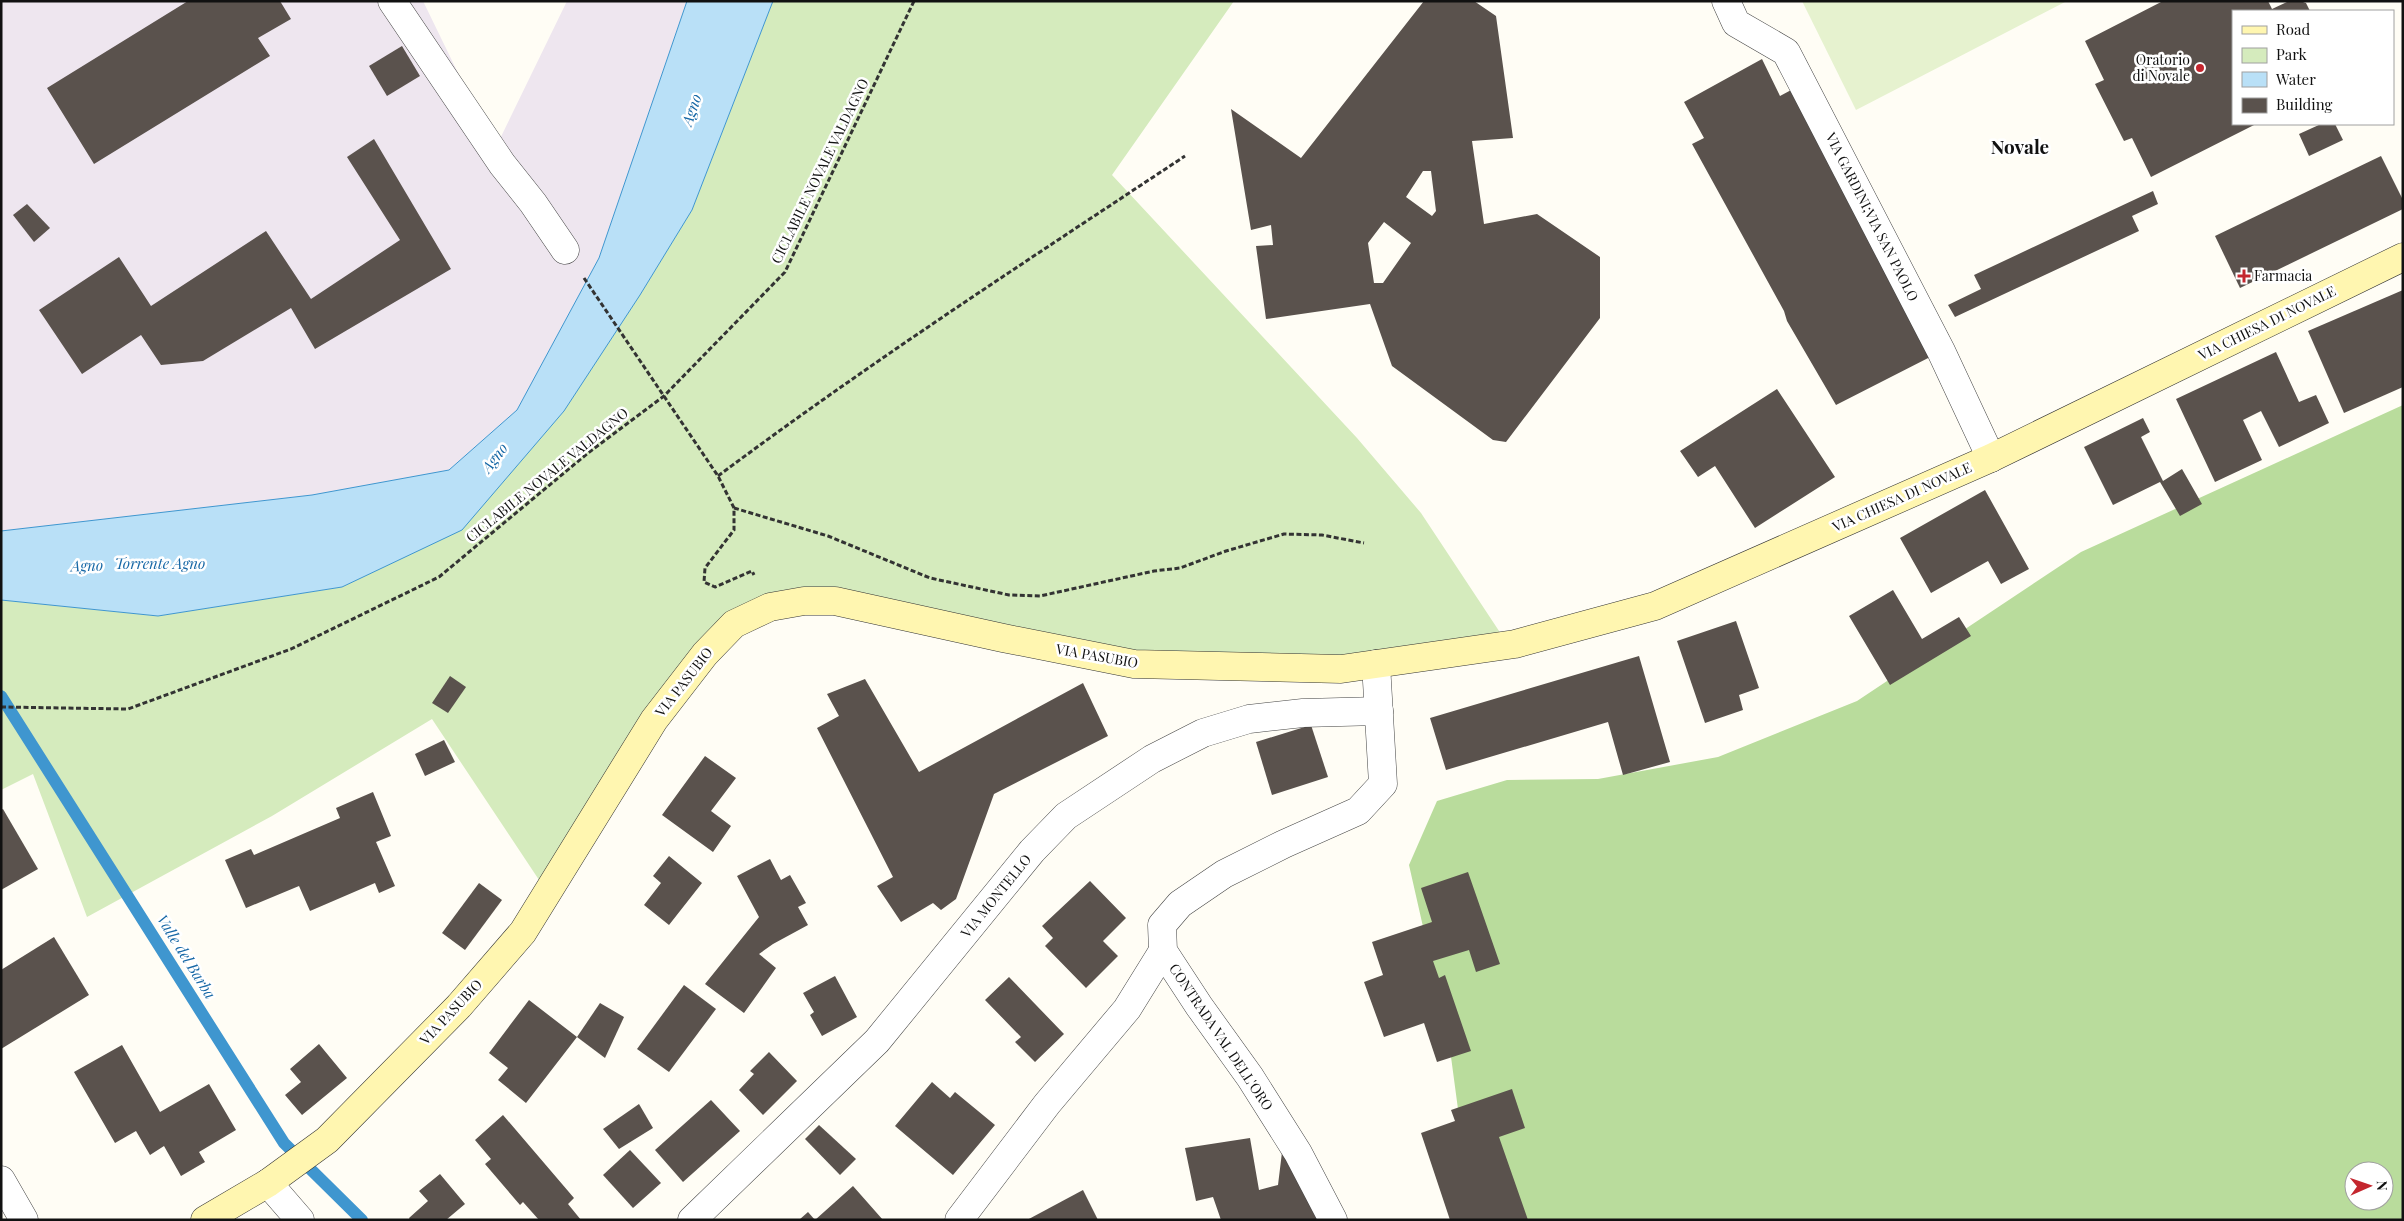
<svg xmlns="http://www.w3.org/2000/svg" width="2404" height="1221" font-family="'Playfair Display',serif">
<rect width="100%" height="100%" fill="#fffdf5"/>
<!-- industrial -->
<path fill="#eee6ef" d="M1 1H423L495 149 567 1H687L599 258 517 410 449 470 312 495 1 531Z"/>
<!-- green -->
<path fill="#d5ebbd" d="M773 1H1234L1112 175 1357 438 1421 513 1505 640 1387 662 1171 660 845 599 770 611 672 693 551 898 432 719 272 816 87 917 33 774 1 790V600L158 616 342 587 462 529 564 411 640 295 692 210Z"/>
<!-- forest -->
<path fill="#b9dc9c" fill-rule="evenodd" d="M2403 405V1220H1500L1460 1124 1445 1012 1431 962 1409 865 1437 801 1507 780 1598 779 1718 757 1857 701 2081 552ZM2354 1171H2384V1201H2354Z"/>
<!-- pitch -->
<path fill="#e6f2cf" d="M1802 1H2067L1856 110Z"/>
<!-- water -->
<path fill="#b9e0f7" stroke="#3f96cf" d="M687 1H773L692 210 640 295 564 411 462 530 342 587 158 616 1 600V531L312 495 449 470 517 410 599 258Z"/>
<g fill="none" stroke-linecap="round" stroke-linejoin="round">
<!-- stream -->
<path stroke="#3f96cf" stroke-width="12" d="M1 696 284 1143 362 1220"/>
</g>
<!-- building -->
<g fill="#5a524d" fill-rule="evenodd">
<path d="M188 1H280L291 19 258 38 270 56 94 164 47 88Z"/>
<path d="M1424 1H1474L1496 16 1513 138 1472 141 1484 224 1537 214 1600 257V318L1506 442 1493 440 1392 366 1370 304 1266 319 1256 246 1273 245 1271 225 1251 230 1231 109 1301 158ZM1423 171H1431L1436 211 1432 216 1406 197ZM1384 222 1411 243 1383 283H1374L1368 243Z"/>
<path d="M2163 1H2268L2272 9 2289 1H2300L2306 3 2310 11H2233V124H2256L2151 177 2132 138 2124 141 2095 84 2104 80 2085 41Z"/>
<path d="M402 46 420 76 387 96 369 66Z"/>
<path d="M1762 59 1780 96 1793 89 1936 354 1836 405 1787 321 1784 311 1692 144 1704 138 1684 102Z"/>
<path d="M2321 124H2335L2343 140 2309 156 2299 134Z"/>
<path d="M374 139 451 269 315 349 291 308 203 361 161 365 141 335 82 374 39 310 119 257 151 306 266 231 311 299 400 240 347 157Z"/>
<path d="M2381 156 2403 200V209L2240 288 2215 236Z"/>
<path d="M2153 191 2158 204 2132 216 2139 231 1955 317 1948 305 1981 289 1974 275Z"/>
<path d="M27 204 50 228 34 242 13 215Z"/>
<path d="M2403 290V387L2344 413 2308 331Z"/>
<path d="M2276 352 2299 402 2316 395 2329 423 2279 447 2261 411 2243 420 2262 460 2215 482 2176 399Z"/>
<path d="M1777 389 1835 477 1755 528 1715 466 1698 477 1680 451Z"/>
<path d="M2143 418 2150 432 2141 437 2163 481 2182 469 2202 504 2180 516 2160 482 2113 505 2084 447Z"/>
<path d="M1985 490 2029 569 2001 584 1988 561 1931 593 1900 538Z"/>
<path d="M1893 590 1922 639 1959 617 1971 636 1890 685 1849 616Z"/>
<path d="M1736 621 1759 688 1739 695 1743 710 1705 723 1677 641Z"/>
<path d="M1639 656 1670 762 1623 775 1608 722 1446 770 1430 718Z"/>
<path d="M450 676 466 687 448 713 432 703Z"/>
<path d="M865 679 919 772 1083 683 1108 736 994 794 956 899 941 910 933 903 901 922 877 886 893 877 817 728 839 716 827 694Z"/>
<path d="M1311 725 1328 777 1272 795 1256 742Z"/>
<path d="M444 740 455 762 425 776 415 754Z"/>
<path d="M705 756 736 778 711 811 731 826 713 852 662 815Z"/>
<path d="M373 792 391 836 376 842 395 886 379 893 375 883 310 911 299 886 246 908 225 860 251 849 254 855 340 818 336 808Z"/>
<path d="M3 809 38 869 1 890V810Z"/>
<path d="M669 856 702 883 669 925 644 905 661 883 653 876Z"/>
<path d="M770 859 781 880 790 875 806 903 798 907 808 925 773 944 759 954 776 968 744 1013 705 984 759 917 737 876Z"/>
<path d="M1468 872 1500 964 1476 972 1469 950 1433 961 1439 978 1445 975 1471 1051 1437 1062 1424 1023 1384 1037 1364 982 1383 975 1372 942 1432 922 1421 888Z"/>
<path d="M1090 881 1126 918 1103 941 1118 956 1086 988 1045 946 1053 938 1042 926Z"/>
<path d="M479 883 502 900 465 950 442 933Z"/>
<path d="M54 937 89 995 1 1049V970Z"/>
<path d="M835 976 857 1017 822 1036 810 1015 814 1012 803 993Z"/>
<path d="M1009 977 1064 1034 1035 1062 1015 1042 1021 1037 985 1000Z"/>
<path d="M684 985 716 1009 669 1072 637 1049Z"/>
<path d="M529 1000 577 1037 526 1103 498 1080 508 1068 489 1053Z"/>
<path d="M600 1003 624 1017 605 1058 577 1037Z"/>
<path d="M319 1044 347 1078 302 1115 285 1095 301 1082 290 1069Z"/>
<path d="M122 1045 160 1112 209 1084 236 1130 199 1152 205 1162 181 1176 164 1146 150 1155 136 1131 115 1143 74 1072Z"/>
<path d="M769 1052 797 1081 763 1115 739 1090 754 1074 750 1071Z"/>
<path d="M932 1082 950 1098 955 1092 995 1125 953 1175 895 1126Z"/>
<path d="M1512 1089 1525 1128 1499 1137 1528 1220H1450L1421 1133 1455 1121 1451 1110Z"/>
<path d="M711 1100 740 1131 683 1182 655 1150Z"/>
<path d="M639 1104 653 1128 619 1149 603 1129Z"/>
<path d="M503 1115 574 1198 568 1204 581 1220H539L523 1202 520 1205 485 1164 491 1159 475 1140Z"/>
<path d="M819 1125 856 1159 840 1175 805 1139Z"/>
<path d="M1250 1138 1259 1190 1278 1185 1283 1144 1318 1220H1221L1213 1197 1196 1201 1185 1148Z"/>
<path d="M630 1150 661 1183 633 1208 603 1175Z"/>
<path d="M440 1174 465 1204 446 1220H410L409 1218 428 1201 419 1191Z"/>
<path d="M853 1186 883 1220H799L808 1212 815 1220Z"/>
<path d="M1083 1190 1098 1220H1027Z"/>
</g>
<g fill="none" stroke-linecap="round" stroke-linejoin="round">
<defs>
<g id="street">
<path d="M392 1 502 164 533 203 565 250"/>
<path d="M1726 1 1736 23 1786 52 1941 351 1991 458"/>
<path d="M1 1180 24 1220"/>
<path d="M268 1183 300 1220"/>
<path d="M692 1220 877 1041 1032 851 1066 816 1152 759 1203 733 1249 719 1303 713 1379 711"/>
<path d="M959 1220 1047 1104 1127 1009 1163 951"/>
<path d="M1333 1220 1298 1153 1250 1077 1199 1006 1163 951 1162 925 1180 904 1224 874 1284 844 1358 811 1383 784 1376 664"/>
</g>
<path id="secondary" d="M205 1220 268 1183 327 1140 459 1006 523 932 654 720 705 654 734 624 770 607 804 601H835L1003 638 1134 664 1341 669 1515 644 1655 606 1991 458 2403 257"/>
</defs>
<!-- street casing -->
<use href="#street" stroke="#444" stroke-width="29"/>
<!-- secondary casing -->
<use href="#secondary" stroke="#333" stroke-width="29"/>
<!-- path -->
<g stroke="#333" stroke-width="3" stroke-dasharray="5 2.5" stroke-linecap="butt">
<path d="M584 278 718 476 734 508V530L705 568 704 582 715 587 752 571 754 575"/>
<path d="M718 476C869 363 1028 260 1185 156"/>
<path d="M734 508 828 536 930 578 1009 595 1040 596 1154 571 1180 568 1226 551 1284 534 1322 535 1364 543"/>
<path d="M1 707 128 709 291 649 439 577 588 453 664 396 785 272 914 1"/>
</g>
<!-- street -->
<use href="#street" stroke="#fff" stroke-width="28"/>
<!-- secondary -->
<use href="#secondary" stroke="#fff6b0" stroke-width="28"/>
</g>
<!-- markers -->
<g fill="#c4262e" stroke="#fff" stroke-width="2">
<circle cx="2200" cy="68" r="5"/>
<path d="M2241.5 268.5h5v5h5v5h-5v5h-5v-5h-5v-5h5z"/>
</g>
<g text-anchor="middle" stroke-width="5" stroke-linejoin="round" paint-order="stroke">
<!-- poi labels -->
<g font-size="14" fill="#111" stroke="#fff" text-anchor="end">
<text x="2190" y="65">Oratorio<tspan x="2190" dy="16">di Novale</tspan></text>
<text x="2254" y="281" text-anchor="start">Farmacia</text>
</g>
<!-- street labels -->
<g font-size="14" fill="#111" stroke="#fff">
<text transform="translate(820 171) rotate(-64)" y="5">CICLABILE NOVALE VALDAGNO</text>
<text transform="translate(1872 217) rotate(63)" y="5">VIA GARDINI;VIA SAN PAOLO</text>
<text transform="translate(2267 323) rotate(-26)" y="5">VIA CHIESA DI NOVALE</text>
<text transform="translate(547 475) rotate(-39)" y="5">CICLABILE NOVALE VALDAGNO</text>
<text transform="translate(1902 497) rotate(-24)" y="5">VIA CHIESA DI NOVALE</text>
<text transform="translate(1097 656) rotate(10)" y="5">VIA PASUBIO</text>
<text transform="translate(684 682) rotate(-52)" y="5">VIA PASUBIO</text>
<text transform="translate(996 896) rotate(-51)" y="5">VIA MONTELLO</text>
<text transform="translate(451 1012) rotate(-47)" y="5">VIA PASUBIO</text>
<text transform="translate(1221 1037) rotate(56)" y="5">CONTRADA VAL DELL'ORO</text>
</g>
<!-- water labels -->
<g font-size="15" font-style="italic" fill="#1768a6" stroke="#fff">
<text transform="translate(692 110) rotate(-71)" y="5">Agno</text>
<text transform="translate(495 458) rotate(-53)" y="5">Agno</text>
<text x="160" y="569">Torrente Agno</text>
<text transform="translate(87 566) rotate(-2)" y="5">Agno</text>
<text transform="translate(186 957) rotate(58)" y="5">Valle del Barba</text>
</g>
<!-- district labels -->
<g font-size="19" font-weight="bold" fill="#111" stroke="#fff">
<text x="2020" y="154">Novale</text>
</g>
</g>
<!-- border -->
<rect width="2404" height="1221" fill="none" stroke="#111111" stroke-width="5"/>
<!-- legend -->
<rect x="2232" y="10" width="162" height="115" fill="#ffffff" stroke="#a0a0a0"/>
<rect x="2242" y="26" width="25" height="8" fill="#fff6b0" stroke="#a0a0a0"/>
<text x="2276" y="35" font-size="15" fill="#111111">Road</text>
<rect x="2242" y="48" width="25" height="15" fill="#d5ebbd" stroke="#a0a0a0"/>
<text x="2276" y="60" font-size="15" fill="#111111">Park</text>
<rect x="2242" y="72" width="25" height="15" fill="#b9e0f7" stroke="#a0a0a0"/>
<text x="2276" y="85" font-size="15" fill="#111111">Water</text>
<rect x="2242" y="98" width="25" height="15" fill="#5a524d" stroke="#a0a0a0"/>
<text x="2276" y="110" font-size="15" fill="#111111">Building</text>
<!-- north arrow -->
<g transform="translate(2369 1186) rotate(88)"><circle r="24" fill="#ffffff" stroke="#a0a0a0"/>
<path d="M0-4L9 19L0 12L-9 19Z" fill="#c4262e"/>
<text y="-8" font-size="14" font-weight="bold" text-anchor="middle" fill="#111111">N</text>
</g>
</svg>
